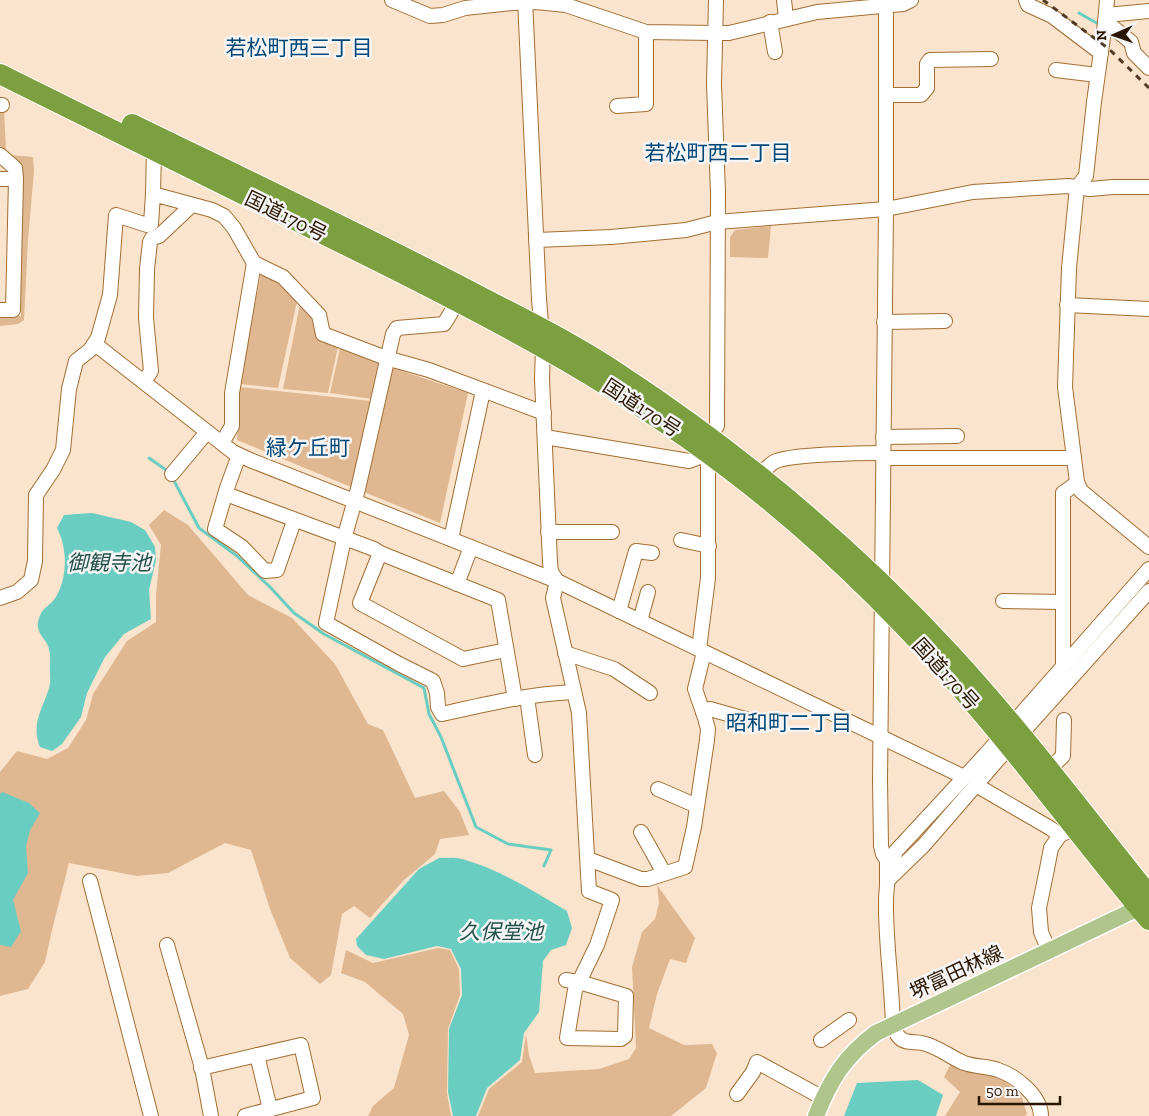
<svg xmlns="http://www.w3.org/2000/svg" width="1149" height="1116" font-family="'Zilla Slab','Noto Sans JP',serif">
<rect width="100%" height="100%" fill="#fbe4cd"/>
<!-- green -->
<g fill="#dfb892">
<path d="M0 108H4L6 149 11 155 33 157 34 171 28 240 24 320 18 324 0 326V318L21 316V170L2 154 0 148Z"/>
<path d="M771 226 768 258 730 257V237L735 230Z"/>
<path d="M261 273 275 279 298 297 278 388 240 384Z"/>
<path d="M301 299 315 312 319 338 338 347 328 393 283 389Z"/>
<path d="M340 348 380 362 382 366 372 399 330 393Z"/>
<path d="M393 368 468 393 440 523 364 492Z"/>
<path d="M240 387 371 401 351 487 237 440Z"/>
<path d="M164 510 188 525 248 595 292 618 335 664 368 724 383 730 415 798 444 791 460 812 469 835 440 839 435 854 404 880 370 918 354 906 342 914 331 975 320 984 290 958 270 909 251 850 225 843 168 873 137 876 69 863 52 930 45 962 28 989 0 996V772L17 751 47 759 68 748 86 720 93 694 127 641 156 622V594L161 545 149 525Z"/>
<path d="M657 885 695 938 686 963 670 959 657 994 649 1028 684 1045 712 1044 717 1053 706 1088 671 1116H478L489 1089 522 1062 526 1034 529 1055 535 1073 599 1069 629 1059 636 1048 632 967 642 932 655 919 659 903Z"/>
<path d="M438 948 450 950 459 969 460 995 448 1029 447 1093 451 1116H368L373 1106 394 1088 409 1035 403 1014 365 982 341 973 346 950 373 963Z"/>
<path d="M951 1063 1000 1077 1021 1095 1027 1114 1025 1116H945L960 1092 944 1077Z"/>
</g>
<!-- water -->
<g fill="#6acdc2">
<path d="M92 513 131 522 145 530 155 547 156 560 149 590 151 619 124 634 105 657 87 693 81 717 62 744 52 751 40 747C31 723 42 711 49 688 51 683 50 676 50 669 50 662 51 653 48 646 45 638 36 633 38 622 42 605 51 607 57 595 68 575 67 547 57 528L64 515Z"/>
<path d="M2 792 29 803 40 813 30 830 26 846 28 873 13 900 21 931 11 947 0 945V794Z"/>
<path d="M439 858C446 858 455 857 462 859 499 869 534 891 567 911L572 928 566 945 551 950 543 961 539 1012 524 1033 520 1060 487 1088 476 1116H453L448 1092 449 1029 462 995 461 969 451 949 437 946 384 959 366 955 357 946 356 939 419 869Z"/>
<path d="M918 1080 943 1095 936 1116H844L857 1083Z"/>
</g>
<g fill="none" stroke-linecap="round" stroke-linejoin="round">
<!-- stream -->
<g stroke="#6acdc2" stroke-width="3">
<path d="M1079 13 1100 25"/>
<path d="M149 458 169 472"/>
<path d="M172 477 199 528 237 556 270 587 294 613 324 634 424 688 429 714 441 737 476 827 508 844 551 850 544 866"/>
</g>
<defs>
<g id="minor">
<path d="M392 0 430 16 443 15 465 8 513 3 536 2 566 5 646 32 714 33H729L817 12 903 4 911 0"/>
<path d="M525 0 539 299 543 347 542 379 550 562 551 572 557 581"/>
<path d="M784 0 786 18"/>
<path d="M886 0V209L880 780 881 846 883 854 887 860V881"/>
<path d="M1026 0 1028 5 1052 16 1101 53"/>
<path d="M1107 0 1105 23 1094 102 1086 176 1077 187 1069 268 1065 387 1077 482 1081 491 1149 547"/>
<path d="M1106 15 1149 11"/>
<path d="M1105 21 1131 42 1134 53 1149 68"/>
<path d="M770 22 775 52"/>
<path d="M1056 70 1097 75"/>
<path d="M886 95H921L927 88V64L930 60 991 59"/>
<path d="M0 105H2"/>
<path d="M617 106 646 104V32"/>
<path d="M0 155 15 168 16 179 13 310H0"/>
<path d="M0 179H16"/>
<path d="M153 194 154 150"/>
<path d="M536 240 611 237 686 230 717 222 886 209 973 192 1068 186 1090 189 1113 187H1149"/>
<path d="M458 301 444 324 397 328 393 334 358 489 344 539 326 623 399 664 433 681 437 693 438 707 442 714C486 704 529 694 574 692"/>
<path d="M1067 305 1149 309"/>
<path d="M884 322 945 321"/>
<path d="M95 344 233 452 250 460 557 581 964 777"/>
<path d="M144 382 151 371 146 318 147 269 150 242 152 238 159 236 192 205"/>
<path d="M545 437 689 461 708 454V578L699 649"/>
<path d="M709 437 717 426 718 193 714 84 716 0"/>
<path d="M883 437 957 436"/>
<path d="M222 443 232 426V393L254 263"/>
<path d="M239 455 227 488 215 529 242 547 265 571 277 570 294 521"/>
<path d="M883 458H1074"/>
<path d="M172 474 207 432"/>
<path d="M760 475C764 471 769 465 774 462 788 454 864 453 883 453"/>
<path d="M226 494 374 549 380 553 498 600 515 699"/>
<path d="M548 532H612"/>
<path d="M451 539 483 391"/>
<path d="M681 540 709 546"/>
<path d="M380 553 360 603 463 659 506 650"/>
<path d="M557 581 553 598 579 713 589 891 612 900 597 945 579 982 566 980"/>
<path d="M457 584 471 547"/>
<path d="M0 598 17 592 31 580 35 561 36 495 53 470 63 450 69 389 76 361 90 350 98 338 110 295 116 215 147 225 151 224 153 194 212 210 224 216 234 228 254 263 283 277 319 315 323 334 386 358 429 370 544 413"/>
<path d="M1003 601 1063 602"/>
<path d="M619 611 636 551 652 553"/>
<path d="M640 621 648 592"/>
<path d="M565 653 614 669 650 693"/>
<path d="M1063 665V493L1077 483"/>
<path d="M527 697 535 755"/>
<path d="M703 712 710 709 763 724"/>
<path d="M1048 770 1063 756 1064 720"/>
<path d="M976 785 1050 828 1060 835"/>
<path d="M658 789 697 806"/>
<path d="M641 832 664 873"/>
<path d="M588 859 641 879H648L685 867 694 827 707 740 708 729 705 718 695 689 704 652"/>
<path d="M90 881 151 1116"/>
<path d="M887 881 924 845 995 763 1149 591"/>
<path d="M167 945 202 1068 211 1116"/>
<path d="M1049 951 1041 932 1039 908 1047 869 1051 848 1060 835 1074 829"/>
<path d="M579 982 626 996 625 1036 621 1039 567 1038 575 990Z"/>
<path d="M821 1040 849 1020"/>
<path d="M257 1055 270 1109"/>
<path d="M201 1068 301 1045 313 1098 245 1116"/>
<path d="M737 1094 753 1072 757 1062 823 1098"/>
<path d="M1041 1116C1041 1096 1016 1076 998 1070 987 1066 975 1067 964 1063 950 1057 937 1046 922 1043 915 1041 906 1044 900 1038 896 1035 895 1029 893 1024 892 1000 890 975 888 951 886 917 882 882 896 851L985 755 1149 569"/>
</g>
<path id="major" d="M816 1116C830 1080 845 1056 876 1033L1149 903"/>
<g id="highway">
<path d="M0 74C113 130 226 186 339 242 475 309 607 376 729 469 821 539 905 622 980 711 1038 779 1091 851 1149 920"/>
<path d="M132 124C247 180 363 235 476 294 524 319 573 343 618 373 740 453 852 547 951 654 1021 730 1084 814 1149 895"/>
</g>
</defs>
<!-- minor casing -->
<use href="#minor" stroke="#a26e33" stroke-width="16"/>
<!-- major casing -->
<use href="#major" stroke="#fff" stroke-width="19"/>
<!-- highway casing -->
<use href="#highway" stroke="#fff" stroke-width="22"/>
<!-- minor -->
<use href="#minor" stroke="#fff" stroke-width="14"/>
<!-- major -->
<use href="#major" stroke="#b0c58c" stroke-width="16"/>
<!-- highway -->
<use href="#highway" stroke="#7c9f3f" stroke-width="20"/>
<!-- rail -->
<path stroke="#513b26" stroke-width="3" stroke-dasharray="6 6" stroke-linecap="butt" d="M1043 0 1109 49 1149 88"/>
</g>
<g text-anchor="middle" stroke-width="5" stroke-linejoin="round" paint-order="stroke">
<!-- street labels -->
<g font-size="20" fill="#2a1500" stroke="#f5f5f5">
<text transform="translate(286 216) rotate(26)" y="7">国道170号</text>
<text transform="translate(642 408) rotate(33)" y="7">国道170号</text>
<text transform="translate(946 674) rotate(48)" y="7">国道170号</text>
<text transform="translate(956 972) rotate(-25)" y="7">堺富田林線</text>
</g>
<!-- neighbourhood labels -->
<g font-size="21" fill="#004675" stroke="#f5f5f5">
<text x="299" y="55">若松町西三丁目</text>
<text x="718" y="160">若松町西二丁目</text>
<text x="308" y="455">緑ケ丘町</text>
<text x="789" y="730">昭和町二丁目</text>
</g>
<!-- water labels -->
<g font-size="21" font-style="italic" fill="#24514c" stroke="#f5f5f5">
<text x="109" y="570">御観寺池</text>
<text x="501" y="939">久保堂池</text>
</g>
</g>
<!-- north arrow -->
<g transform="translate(1114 35) rotate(268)" stroke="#f5f5f5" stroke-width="4" paint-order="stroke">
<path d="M0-4L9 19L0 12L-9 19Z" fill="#2a1500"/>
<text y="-8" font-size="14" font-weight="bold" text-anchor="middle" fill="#2a1500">N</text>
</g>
<!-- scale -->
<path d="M979 1096v8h81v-8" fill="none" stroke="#2a1500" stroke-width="2.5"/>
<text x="986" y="1096" font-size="15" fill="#2a1500" stroke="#f5f5f5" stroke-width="4" paint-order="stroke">50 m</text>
</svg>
